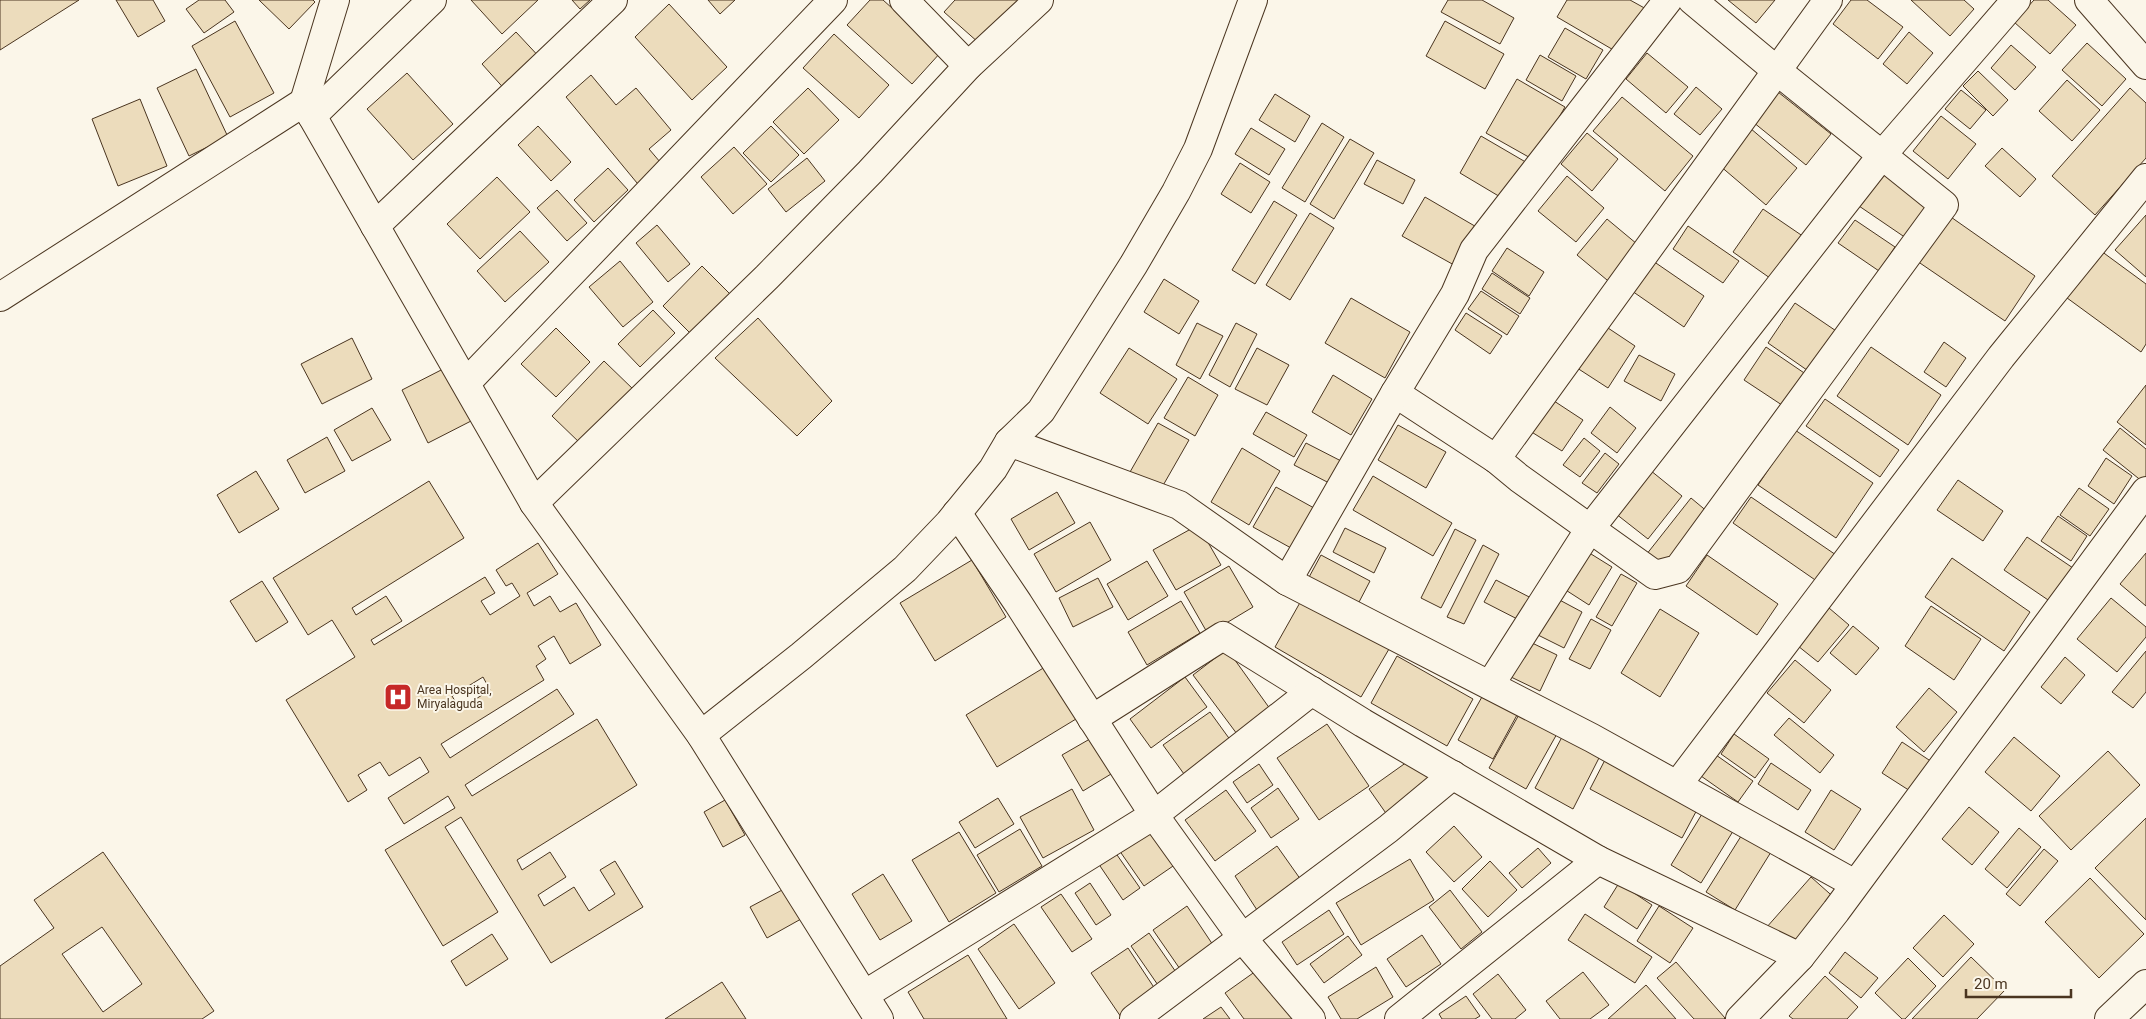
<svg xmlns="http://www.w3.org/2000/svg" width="2146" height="1019" font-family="Roboto,sans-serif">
<rect width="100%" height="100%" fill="#fbf6e9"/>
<!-- building -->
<g fill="#ecdcbc" stroke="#4a3520" fill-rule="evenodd">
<path d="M0 0H79L0 50Z"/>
<path d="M116 0H153L165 21 138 37Z"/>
<path d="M199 0H225L234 12 204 33 186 9Z"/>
<path d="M259 0H313L315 2 289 29Z"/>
<path d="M471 0H538L502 34Z"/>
<path d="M572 0H590L580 9Z"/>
<path d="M708 0H735L720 14Z"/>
<path d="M870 0H883L941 52 912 84 847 25Z"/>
<path d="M955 0H1018L979 43 944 12Z"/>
<path d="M1448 0H1482L1514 18 1500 44 1441 12Z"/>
<path d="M1567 0H1630L1648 10 1622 55 1557 17Z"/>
<path d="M1728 0H1775L1756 23Z"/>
<path d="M1851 0H1867L1903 27 1878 59 1833 24Z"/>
<path d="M1911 0H1964L1974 9 1950 36Z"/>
<path d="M2034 0H2048L2076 25 2050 54 2014 22Z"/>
<path d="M669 4 727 67 692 100 635 37Z"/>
<path d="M235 21 274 93 230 117 192 46Z"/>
<path d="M1445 21 1504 54 1485 89 1426 56Z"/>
<path d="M1565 28 1603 50 1586 79 1548 57Z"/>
<path d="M516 32 543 61 508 93 482 64Z"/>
<path d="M1909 32 1933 53 1907 84 1883 64Z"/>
<path d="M834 34 889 85 859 118 803 68Z"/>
<path d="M2087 43 2126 79 2102 106 2062 70Z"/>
<path d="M2011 45 2036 67 2015 90 1991 68Z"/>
<path d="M1647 53 1688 87 1666 113 1626 79Z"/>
<path d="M1540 55 1576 76 1562 101 1526 80Z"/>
<path d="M196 69 228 137 189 156 157 88Z"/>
<path d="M1978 71 2008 100 1993 116 1963 86Z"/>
<path d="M407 73 453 124 413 160 367 109Z"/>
<path d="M591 75 616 105 636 88 671 130 649 149 666 169 642 189 566 97Z"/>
<path d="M1517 79 1565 107 1534 160 1486 133Z"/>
<path d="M2067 80 2100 110 2072 141 2039 111Z"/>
<path d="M1696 87 1722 109 1700 135 1674 114Z"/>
<path d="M808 88 839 120 804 154 773 122Z"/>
<path d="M2130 88 2146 103V158L2095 215 2052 176Z"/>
<path d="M1961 90 1986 110 1970 129 1945 109Z"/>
<path d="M1778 92 1831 134 1806 165 1753 122Z"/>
<path d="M1275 94 1310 116 1295 142 1259 120Z"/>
<path d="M1622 97 1693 156 1665 191 1593 131Z"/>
<path d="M140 99 167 166 118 186 92 119Z"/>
<path d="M1941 116 1976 144 1948 179 1913 151Z"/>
<path d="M1322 123 1344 137 1305 202 1282 188Z"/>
<path d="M538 126 571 162 551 181 518 145Z"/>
<path d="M771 126 799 155 771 182 743 153Z"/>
<path d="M1251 128 1285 149 1269 175 1235 154Z"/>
<path d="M1750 128 1797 168 1766 205 1719 165Z"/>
<path d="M1587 133 1618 159 1592 191 1561 164Z"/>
<path d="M1481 136 1529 164 1507 201 1460 173Z"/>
<path d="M1350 139 1374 153 1334 219 1310 204Z"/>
<path d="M734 147 767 184 733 214 701 177Z"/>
<path d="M2002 148 2036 179 2020 197 1985 166Z"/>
<path d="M807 158 825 181 786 212 768 189Z"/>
<path d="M1377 160 1415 180 1403 204 1364 184Z"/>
<path d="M1240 163 1270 182 1251 213 1221 194Z"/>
<path d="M608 168 628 190 594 222 574 200Z"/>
<path d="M1881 173 1929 206 1906 238 1859 206Z"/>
<path d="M1567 176 1604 208 1576 242 1538 211Z"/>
<path d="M497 177 530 212 480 259 447 224Z"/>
<path d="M557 190 587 223 567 241 537 208Z"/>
<path d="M1425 197 1485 232 1463 270 1402 236Z"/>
<path d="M1274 201 1297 215 1255 284 1232 270Z"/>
<path d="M1763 209 1807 239 1777 283 1733 252Z"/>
<path d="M1310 213 1334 228 1290 300 1266 285Z"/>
<path d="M1948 215 2035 276 2005 321 1917 261Z"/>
<path d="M2146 215V277L2115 250Z"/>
<path d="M1607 219 1643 249 1613 285 1577 255Z"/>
<path d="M1855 220 1895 247 1879 271 1838 243Z"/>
<path d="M657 225 690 264 668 282 636 243Z"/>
<path d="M1688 226 1739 261 1723 283 1673 249Z"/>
<path d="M520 231 549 262 505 302 477 271Z"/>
<path d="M1507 248 1544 272 1529 296 1492 271Z"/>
<path d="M2097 248 2146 284V344L2141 352 2063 295Z"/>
<path d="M620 261 653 302 623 327 589 287Z"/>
<path d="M1653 261 1704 296 1684 327 1632 291Z"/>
<path d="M702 266 738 302 698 341 663 306Z"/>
<path d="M1492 273 1530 298 1520 314 1482 289Z"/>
<path d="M1164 279 1199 301 1179 334 1144 312Z"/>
<path d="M1481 291 1519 316 1507 335 1468 309Z"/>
<path d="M1351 298 1410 332 1385 378 1325 343Z"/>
<path d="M1795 303 1845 337 1817 377 1768 343Z"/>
<path d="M653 310 675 333 640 367 618 344Z"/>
<path d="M1466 313 1502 336 1490 354 1455 330Z"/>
<path d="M758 318 832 401 797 436 715 358Z"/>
<path d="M1197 323 1223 336 1200 379 1176 365Z"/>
<path d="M1236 323 1257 334 1230 387 1209 375Z"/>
<path d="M1602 324 1635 346 1608 388 1574 366Z"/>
<path d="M556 328 590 362 556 397 521 364Z"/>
<path d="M352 338 372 379 322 404 301 364Z"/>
<path d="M1944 342 1966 358 1946 387 1924 372Z"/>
<path d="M1766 347 1813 379 1791 411 1744 380Z"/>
<path d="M1871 347 1941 395 1908 445 1837 396Z"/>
<path d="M1129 348 1177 379 1148 424 1100 393Z"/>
<path d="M1257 348 1289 365 1267 405 1235 389Z"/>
<path d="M1639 355 1675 374 1661 401 1624 381Z"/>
<path d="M604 361 635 391 582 445 552 416Z"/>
<path d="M447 367 473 420 428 443 402 390Z"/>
<path d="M1333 375 1372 399 1351 435 1312 412Z"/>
<path d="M1188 377 1218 395 1195 436 1164 418Z"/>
<path d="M2146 385V445L2117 422Z"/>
<path d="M1551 399 1583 420 1562 451 1530 431Z"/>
<path d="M1825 399 1899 450 1880 477 1806 426Z"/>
<path d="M1610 407 1636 428 1617 453 1591 433Z"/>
<path d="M372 408 391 440 352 461 334 430Z"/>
<path d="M1266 412 1307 435 1294 457 1253 434Z"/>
<path d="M1158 423 1189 440 1161 489 1130 472Z"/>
<path d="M1398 425 1446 452 1426 488 1378 460Z"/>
<path d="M2120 428 2146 449V478L2143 482 2103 450Z"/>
<path d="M1795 430 1873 483 1836 538 1758 485Z"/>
<path d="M327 437 345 471 305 493 287 460Z"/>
<path d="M1584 438 1600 451 1580 477 1563 465Z"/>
<path d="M1306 443 1345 463 1333 485 1294 465Z"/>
<path d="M1242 448 1280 471 1249 525 1211 502Z"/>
<path d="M1605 453 1619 464 1597 493 1582 483Z"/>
<path d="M2106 458 2132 476 2114 504 2088 486Z"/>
<path d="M1645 466 1682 496 1648 539 1611 510Z"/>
<path d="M256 471 279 509 239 533 217 495Z"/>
<path d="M1373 476 1452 523 1433 556 1353 510Z"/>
<path d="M1958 480 2003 511 1983 541 1937 510Z"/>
<path d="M429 481 464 538 352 608 356 615 386 596 402 621 371 640 374 645 485 577 495 593 481 601 490 615 520 596 512 583 506 586 496 570 538 543 558 574 527 593 534 606 550 596 560 612 576 603 601 645 570 664 554 636 538 646 546 659 536 666 544 680 441 744 450 758 557 689 574 714 465 785 472 796 597 719 637 785 517 860 522 870 550 852 566 877 538 895 544 906 574 887 589 911 615 894 600 870 615 861 643 907 551 963 461 817 445 827 498 912 443 946 385 850 455 808 448 796 404 824 388 798 429 772 420 757 389 776 380 762 358 775 367 790 348 802 286 700 355 657 332 620 308 635 273 578ZM483 677 490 690 460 709 452 696Z"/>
<path d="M1276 487 1314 508 1291 548 1253 527Z"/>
<path d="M2079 488 2109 509 2090 536 2060 515Z"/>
<path d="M1057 492 1075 523 1029 550 1011 519Z"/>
<path d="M1751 497 1839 557 1821 584 1733 523Z"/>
<path d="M1691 498 1709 513 1665 570 1646 555Z"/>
<path d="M2058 516 2087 536 2071 561 2041 541Z"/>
<path d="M1090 522 1111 560 1056 592 1034 554Z"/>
<path d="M1198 525 1221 565 1176 590 1153 550Z"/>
<path d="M1345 528 1386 548 1374 573 1333 552Z"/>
<path d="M1455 529 1476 540 1441 608 1421 598Z"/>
<path d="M2027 537 2076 570 2054 604 2004 570Z"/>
<path d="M1483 545 1499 554 1464 624 1447 617Z"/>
<path d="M1583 549 1612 567 1589 605 1561 587Z"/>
<path d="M2146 553V606L2120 584Z"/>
<path d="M1321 555 1370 581 1358 604 1308 579Z"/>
<path d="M1707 555 1778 604 1757 635 1686 586Z"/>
<path d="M1952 558 2030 612 2004 651 1925 597Z"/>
<path d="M972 560 1006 617 935 661 900 603Z"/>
<path d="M1147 561 1168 596 1128 620 1107 584Z"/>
<path d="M1229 566 1253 607 1208 634 1184 592Z"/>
<path d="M1621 574 1637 583 1612 626 1596 617Z"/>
<path d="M1098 578 1113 607 1073 627 1059 598Z"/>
<path d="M1496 580 1539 602 1527 624 1484 602Z"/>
<path d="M262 581 288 622 256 642 230 601Z"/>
<path d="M1554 597 1582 612 1564 648 1536 634Z"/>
<path d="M2111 598 2146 627V637L2117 672 2077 639Z"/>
<path d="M1302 599 1389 649 1361 697 1275 647Z"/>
<path d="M1181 601 1200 633 1147 665 1128 632Z"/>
<path d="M1931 606 1981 639 1954 680 1905 646Z"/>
<path d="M1829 608 1849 625 1818 662 1798 646Z"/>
<path d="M1660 609 1699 633 1660 697 1621 673Z"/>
<path d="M1591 619 1611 630 1590 669 1569 659Z"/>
<path d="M1853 626 1879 648 1856 675 1830 653Z"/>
<path d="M1528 641 1557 655 1540 691 1511 677Z"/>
<path d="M1227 649 1273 713 1240 738 1193 675Z"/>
<path d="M2146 651V692L2133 708 2112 692Z"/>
<path d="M1397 656 1473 699 1447 746 1371 703Z"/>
<path d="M2065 657 2085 675 2061 704 2041 687Z"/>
<path d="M1795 660 1831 690 1804 723 1767 693Z"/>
<path d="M1045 667 1076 719 997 767 966 715Z"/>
<path d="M1185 677 1207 707 1151 748 1130 719Z"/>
<path d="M1929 688 1957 712 1924 752 1896 727Z"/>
<path d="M1483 695 1517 715 1493 759 1458 740Z"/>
<path d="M1521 711 1558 732 1526 789 1489 768Z"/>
<path d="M1210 712 1231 741 1184 774 1163 745Z"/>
<path d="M1789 718 1834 755 1820 773 1774 735Z"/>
<path d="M1327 724 1369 786 1319 820 1277 758Z"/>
<path d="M1734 734 1769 759 1755 778 1721 754Z"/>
<path d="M1095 736 1116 771 1083 791 1062 755Z"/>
<path d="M1562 737 1600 756 1573 809 1535 788Z"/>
<path d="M2014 737 2060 776 2031 811 1985 772Z"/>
<path d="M1902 742 1938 766 1918 796 1882 773Z"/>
<path d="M2108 751 2140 785 2071 850 2039 816Z"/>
<path d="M1716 755 1753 781 1738 802 1701 776Z"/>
<path d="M1414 757 1436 788 1390 819 1369 789Z"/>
<path d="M1606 758 1699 806 1682 838 1590 789Z"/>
<path d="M1771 763 1811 790 1798 810 1758 784Z"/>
<path d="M1259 764 1273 785 1247 803 1233 782Z"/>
<path d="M1278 788 1299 819 1271 838 1251 808Z"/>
<path d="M1072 789 1094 830 1043 858 1020 817Z"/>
<path d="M1226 790 1256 831 1215 861 1185 820Z"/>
<path d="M1831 790 1861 809 1834 850 1805 832Z"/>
<path d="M998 798 1014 824 975 848 959 822Z"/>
<path d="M725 800 745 835 723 847 704 812Z"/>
<path d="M1969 807 1999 832 1972 865 1942 839Z"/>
<path d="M1705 809 1735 828 1701 883 1671 865Z"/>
<path d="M2146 818V920L2095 868Z"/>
<path d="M1454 826 1482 857 1454 882 1426 852Z"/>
<path d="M1151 827 1176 864 1144 886 1119 850Z"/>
<path d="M2019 828 2041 847 2007 888 1985 869Z"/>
<path d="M1020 829 1042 866 999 892 977 855Z"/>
<path d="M959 832 996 893 949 922 912 860Z"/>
<path d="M1743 833 1771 852 1735 910 1706 892Z"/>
<path d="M1277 846 1301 880 1257 910 1235 876Z"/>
<path d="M1538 848 1551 863 1522 888 1509 873Z"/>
<path d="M2044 849 2058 861 2020 906 2006 894Z"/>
<path d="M103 852 214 1011 202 1019H0V966L54 928 34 900ZM102 927 142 984 103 1012 62 954Z"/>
<path d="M1115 852 1140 888 1123 900 1098 863Z"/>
<path d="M1410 859 1434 900 1361 945 1336 903Z"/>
<path d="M1490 861 1517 890 1488 917 1462 889Z"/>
<path d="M883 874 912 921 880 940 852 894Z"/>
<path d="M1811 877 1838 901 1793 952 1766 928Z"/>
<path d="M2090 878 2144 934 2099 978 2045 922Z"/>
<path d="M1090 883 1111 915 1096 925 1075 893Z"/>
<path d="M1619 883 1652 905 1637 929 1604 907Z"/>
<path d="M784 889 801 919 767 938 750 907Z"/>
<path d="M1450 890 1482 932 1461 949 1429 907Z"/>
<path d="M1061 894 1092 939 1072 952 1041 907Z"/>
<path d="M1187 906 1213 945 1180 969 1153 930Z"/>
<path d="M1659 906 1693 928 1670 963 1637 941Z"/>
<path d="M1329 910 1344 934 1297 965 1282 942Z"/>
<path d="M1585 914 1652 957 1635 983 1568 940Z"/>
<path d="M1944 915 1974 944 1943 977 1913 948Z"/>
<path d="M1014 924 1055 983 1019 1009 978 949Z"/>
<path d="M1149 933 1178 975 1160 988 1131 946Z"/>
<path d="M492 934 508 959 466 986 451 961Z"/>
<path d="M1422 935 1441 964 1406 987 1387 959Z"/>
<path d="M1348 936 1362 955 1324 983 1310 964Z"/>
<path d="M1128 948 1157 992 1121 1017 1091 973Z"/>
<path d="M1845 952 1878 978 1861 998 1829 973Z"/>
<path d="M968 955 1007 1019H924L908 992Z"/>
<path d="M1971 957 2005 990 1977 1019H1912Z"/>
<path d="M1908 958 1936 986 1905 1019H1902L1875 993Z"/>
<path d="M1676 962 1725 1018 1724 1019H1694L1657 978Z"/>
<path d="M1263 966 1293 1019H1244L1225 993Z"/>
<path d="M1376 967 1393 997 1357 1019H1341L1328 997Z"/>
<path d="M1583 972 1609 1005 1590 1019H1560L1546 1001Z"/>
<path d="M1498 974 1526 1010 1515 1019H1492L1473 994Z"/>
<path d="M1825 976 1858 1007 1847 1019H1793L1789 1016Z"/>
<path d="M722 982 746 1019H665Z"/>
<path d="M1646 985 1676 1019H1608Z"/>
<path d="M1466 996 1480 1016 1475 1019H1442L1439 1014Z"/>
<path d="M1221 1007 1230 1019H1203Z"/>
</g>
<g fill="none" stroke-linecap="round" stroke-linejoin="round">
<defs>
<g id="minor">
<path d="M335 0 304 102 534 503 701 735 879 1019"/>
<path d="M904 0 968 66"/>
<path d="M2089 0 2146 65"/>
<path d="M312 116 432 0"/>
<path d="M375 226 613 0"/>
<path d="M0 297 304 102"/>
<path d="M466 383 833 0"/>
<path d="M1395 393 1496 459 1519 478 1655 575 1678 569 1944 205 1776 70 1692 0"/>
<path d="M1009 442 1179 505 1287 581 1592 738 1855 884"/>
<path d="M1496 459 1828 0"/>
<path d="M534 503 767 277 870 172 968 66 1039 0"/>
<path d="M1287 581 1395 393 1455 294 1474 250 1668 0"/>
<path d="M1490 685 1589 530 1882 155 2016 0"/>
<path d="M1092 719 1223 636 1363 723 1598 860 1399 1019"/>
<path d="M701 735 801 656 905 569 949 523 993 469 1009 442 1041 411 1134 264 1176 192 1198 149 1253 0"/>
<path d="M1678 784 2001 357 2146 178"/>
<path d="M1598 860 1800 957"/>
<path d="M864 995 1154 815 1018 603 957 513"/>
<path d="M1134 1019 1388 829 1453 775"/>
<path d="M1311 1019 1243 939 1154 815 1312 691"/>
<path d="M1740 1019 1800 957 1836 911 2146 491"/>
<path d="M2109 1019 2146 984"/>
</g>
</defs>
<!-- minor casing -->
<use href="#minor" stroke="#4a3520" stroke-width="30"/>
<!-- minor -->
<use href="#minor" stroke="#fbf6e9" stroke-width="28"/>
</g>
<!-- icons -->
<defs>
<symbol id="hospital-square" viewBox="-11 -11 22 22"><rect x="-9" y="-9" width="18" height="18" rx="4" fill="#c62828" stroke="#fbf6e9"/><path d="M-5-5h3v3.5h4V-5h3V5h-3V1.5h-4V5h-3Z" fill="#fff"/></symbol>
</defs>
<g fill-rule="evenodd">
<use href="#hospital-square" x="382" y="681" width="32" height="32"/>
</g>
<g text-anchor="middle" stroke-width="4" stroke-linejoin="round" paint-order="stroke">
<!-- poi labels -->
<g font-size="12" fill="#4a3520" stroke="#fbf6e9" text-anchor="start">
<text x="417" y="694">Area Hospital,<tspan x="417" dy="14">Miryalaguda</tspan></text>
</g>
</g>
<!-- scale -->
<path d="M1966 989v8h105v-8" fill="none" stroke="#4a3520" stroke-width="2.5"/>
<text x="1974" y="989" font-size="15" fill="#4a3520" stroke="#fbf6e9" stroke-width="4" paint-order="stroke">20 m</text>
</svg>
